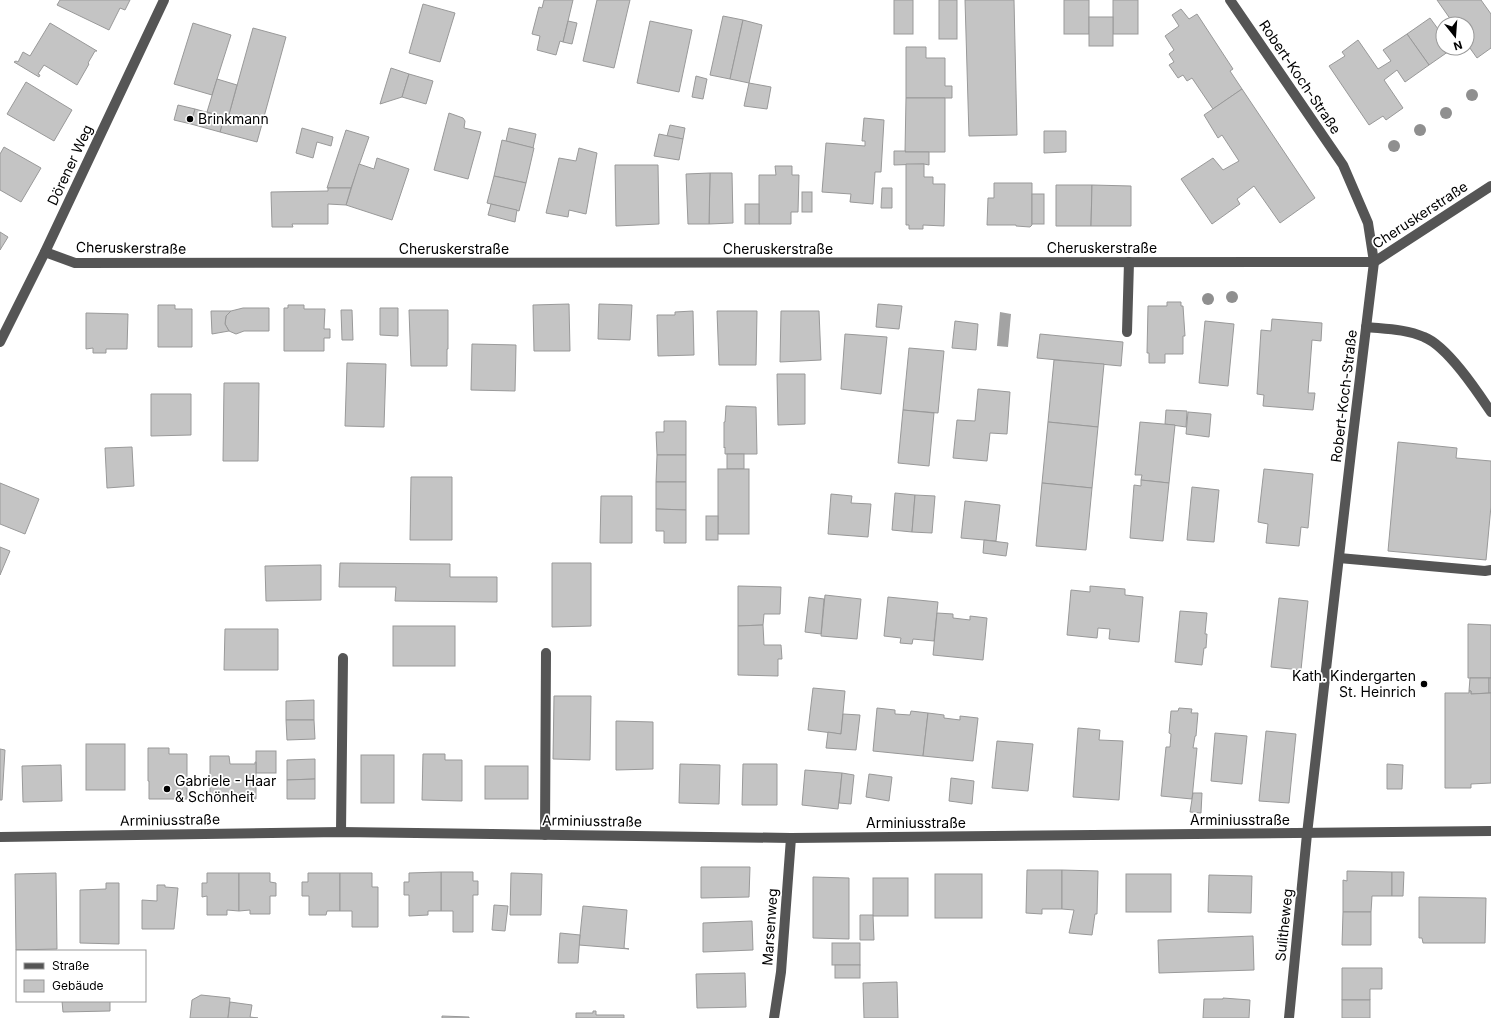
<svg xmlns="http://www.w3.org/2000/svg" width="1491" height="1018" font-family="Inter,sans-serif">
<rect width="100%" height="100%" fill="#fff"/>
<!-- water -->
<path fill="#a3a3a3" d="M1000 312 1011 314 1008 347 997 346Z"/>
<!-- building -->
<g fill="#c4c4c4" stroke="#999">
<path d="M60 0H130L125 10 120 8 109 30 57 5Z"/>
<path d="M544 0H573L563 42 560 41 556 55 537 50 540 36 532 34 539 7 542 8Z"/>
<path d="M597 0H630L614 68 583 61Z"/>
<rect x="894" y="0" width="19" height="34"/>
<rect x="939" y="0" width="18" height="39"/>
<path d="M965 0H1014L1017 135 969 136Z"/>
<rect x="1064" y="0" width="25" height="34"/>
<rect x="1113" y="0" width="25" height="34"/>
<path d="M1437 0H1481L1491 14V48L1477 58 1467 44V24H1445L1451 20Z"/>
<path d="M423 4 455 13 440 62 409 53Z"/>
<path d="M1181 9 1189 19 1197 14 1233 69 1230 71 1242 89 1213 109 1192 78 1187 81 1183 75 1178 78 1169 65 1174 62 1169 54 1174 50 1165 36 1179 26 1172 15Z"/>
<path d="M723 16 743 20 730 79 710 75Z"/>
<rect x="1089" y="17" width="24" height="29"/>
<path d="M1430 18 1438 29 1443 25V48H1451L1452 49 1429 65 1407 34Z"/>
<path d="M743 20 762 25 749 83 730 79Z"/>
<path d="M568 21 577 23 572 44 563 42Z"/>
<path d="M650 21 692 30 679 92 637 83Z"/>
<path d="M50 23 97 51H95L88 63 89 64 77 85 44 65 38 74 40 75 39 77 14 62 16 61 18 62 23 52 30 56Z"/>
<path d="M193 23 231 35 212 95 174 84Z"/>
<path d="M253 28 286 37 257 142 220 132 224 117 228 118Z"/>
<path d="M1407 34 1429 65 1405 82 1397 70 1384 80 1403 108 1386 120 1383 116 1369 125 1329 66 1345 56 1342 52 1358 40 1378 69 1391 61 1383 50Z"/>
<path d="M906 47H926V58H945V86H952V98H906Z"/>
<path d="M391 68 409 74 402 97 380 104Z"/>
<path d="M409 74 433 81 426 104 402 97Z"/>
<path d="M696 76 707 79 703 99 692 97Z"/>
<path d="M217 79 237 85 228 118 207 112Z"/>
<path d="M26 82 72 110 54 141 7 114Z"/>
<path d="M749 83 771 87 767 109 744 106Z"/>
<path d="M1242 89 1315 198 1280 223 1254 186 1237 199 1240 204 1212 224 1181 179 1213 158 1223 170 1239 161 1222 135 1218 138 1204 115Z"/>
<path d="M906 98H945V152H905Z"/>
<path d="M178 105 195 109 191 124 174 120Z"/>
<path d="M195 109 224 117 220 132 191 124Z"/>
<path d="M449 113 463 118 465 121 464 128 481 132 468 179 434 170Z"/>
<path d="M864 118 884 120 881 172H875L873 204 850 202 851 194 822 192 826 143 865 146V141H862Z"/>
<path d="M670 125 685 128 683 139 667 136Z"/>
<path d="M302 128 333 137 331 146 317 142 313 158 296 153Z"/>
<path d="M509 128 536 134 533 148 506 141Z"/>
<path d="M346 130 369 137 351 188H327Z"/>
<path d="M1044 131H1066V152L1044 153Z"/>
<path d="M659 134 683 139 679 160 654 156Z"/>
<path d="M502 140 534 148 526 183 494 176Z"/>
<path d="M4 147 41 168 21 202 0 190V154Z"/>
<path d="M579 148 597 153 586 214 569 210 568 217 546 213 559 158 576 161Z"/>
<path d="M894 151H906L905 152H929V165L924 164 894 165Z"/>
<path d="M377 158 409 169 392 220 346 205 359 164 374 169Z"/>
<path d="M906 164H924V177H933V184H945L944 226 923 225V229H909V225H906Z"/>
<path d="M615 165H658L659 224 616 226Z"/>
<path d="M775 166H792V175H799L798 212H791V224H759V175H776Z"/>
<path d="M710 173H732L733 223 709 224Z"/>
<path d="M710 173 709 224H688L686 174Z"/>
<path d="M494 176 526 183 519 211 487 203Z"/>
<path d="M994 183H1032V225L1030 227 1016 226V225H987L988 198H994Z"/>
<path d="M1056 185H1092L1091 226H1056Z"/>
<path d="M1092 185 1131 186V226H1091Z"/>
<path d="M328 188H351L346 205 328 204V224H292L293 227H272L271 192 328 191Z"/>
<path d="M882 188H892V208H881Z"/>
<rect x="802" y="192" width="10" height="20"/>
<rect x="1032" y="194" width="12" height="30"/>
<path d="M491 204 517 210 515 222 488 215Z"/>
<rect x="745" y="204" width="14" height="20"/>
<path d="M0 232 8 237 0 250Z"/>
<path d="M1167 302H1181V306H1183L1185 336H1183V354H1165V363H1149V353H1147L1148 306H1167Z"/>
<path d="M569 304 570 351H534L533 305Z"/>
<path d="M599 304 632 305 630 340 598 339Z"/>
<path d="M878 304 902 306 899 329 876 327Z"/>
<path d="M158 305H175V309H192V347H158Z"/>
<path d="M288 305H304V309H325L324 329H330V338H324V351H284V308H288Z"/>
<path d="M243 308H269V331H244L236 334 229 331 225 324 226 316 231 311Z"/>
<path d="M380 308H398V336L380 335Z"/>
<path d="M341 310H352L353 340H342Z"/>
<path d="M409 310H448V349H447V366H411Z"/>
<path d="M211 311H231L226 316 225 324 229 331 212 334Z"/>
<path d="M693 311 694 355 658 356 657 315H675V312Z"/>
<path d="M717 311H757L756 365H719Z"/>
<path d="M781 311H819L821 360 780 362Z"/>
<path d="M86 313 128 314 127 349H106V353H93V348L86 349Z"/>
<path d="M1272 319 1322 323 1321 341 1312 340 1308 393H1315L1313 410 1263 406 1264 395 1257 394 1261 330 1271 331Z"/>
<path d="M955 321 978 324 976 350 952 348Z"/>
<path d="M1205 321 1234 324 1228 386 1199 383Z"/>
<path d="M845 334 887 337 881 394 841 389Z"/>
<path d="M1040 334 1123 342 1121 366 1037 358Z"/>
<path d="M472 344 516 345 515 391 471 390Z"/>
<path d="M909 348 944 351 938 413 903 410Z"/>
<path d="M1054 360 1104 364 1098 427 1048 422Z"/>
<path d="M347 363 386 364 384 427 345 426Z"/>
<path d="M777 374H805V424L778 425Z"/>
<path d="M224 383H259L258 461H223Z"/>
<path d="M978 389 1010 392 1007 434 990 433 987 461 953 458 957 420 975 421Z"/>
<path d="M151 394H191V435L151 436Z"/>
<path d="M726 406 756 407 757 454H725V447L724 448V422H725Z"/>
<path d="M903 410 934 413 929 466 898 463Z"/>
<path d="M1166 410 1187 411 1186 427 1165 424Z"/>
<path d="M1188 412 1211 414 1209 437 1186 434Z"/>
<path d="M664 421H686V455H657L656 432H664Z"/>
<path d="M1048 422 1098 427 1092 488 1042 483Z"/>
<path d="M1140 422 1175 425 1169 483 1141 480 1142 475H1135Z"/>
<path d="M1398 442 1457 448 1456 458 1491 461V506L1486 560 1388 551Z"/>
<path d="M132 447 134 486 107 488 105 448Z"/>
<rect x="727" y="454" width="17" height="15"/>
<path d="M657 455H686V482H656Z"/>
<rect x="718" y="469" width="31" height="65"/>
<path d="M1264 469 1313 474 1308 528 1301 527 1299 546 1266 543 1268 524 1258 522Z"/>
<path d="M411 477H452V540H410Z"/>
<path d="M1141 480 1169 483 1163 541 1130 538 1134 485 1141 486Z"/>
<path d="M656 482H686V510L656 509Z"/>
<path d="M0 483 39 499 25 534 0 524Z"/>
<path d="M1042 483 1092 488 1086 550 1036 546Z"/>
<path d="M1192 487 1219 490 1214 542 1187 540Z"/>
<path d="M895 493 915 495 912 532 892 530Z"/>
<path d="M831 494 852 496 851 503 871 504 868 537 828 534Z"/>
<path d="M915 495 935 496 932 533 912 532Z"/>
<path d="M601 496H632V543H600Z"/>
<path d="M965 501 1000 505 996 541 961 538Z"/>
<path d="M656 509 686 510V543H664V531H656Z"/>
<rect x="706" y="516" width="12" height="24"/>
<path d="M984 540 1008 543 1006 556 983 553Z"/>
<path d="M0 547 10 551 0 575Z"/>
<path d="M340 563 450 564V577H497V602L395 601 396 587H339Z"/>
<path d="M552 563H591V626L552 627Z"/>
<path d="M321 565V600L266 601 265 566Z"/>
<path d="M738 586 781 587 780 614H764L763 625 738 626Z"/>
<path d="M1090 586 1125 589V595L1143 597 1139 642 1109 639 1110 629 1098 628 1097 638 1067 635 1071 590 1090 592Z"/>
<path d="M825 595 861 599 857 639 821 636Z"/>
<path d="M809 597 824 599 821 634 805 632Z"/>
<path d="M888 597 938 602 934 641 913 639 912 644 900 643 901 638 884 636Z"/>
<path d="M1279 598 1308 601 1301 670 1271 667Z"/>
<path d="M1180 611 1207 613 1205 634H1207L1206 648H1204L1202 665 1175 662Z"/>
<path d="M937 613 953 614V618L970 620V616L987 618 983 660 933 655Z"/>
<path d="M1468 624 1491 625V678H1468Z"/>
<path d="M763 625 764 645H781L782 659H778V676L738 675V626Z"/>
<rect x="393" y="626" width="62" height="40"/>
<path d="M225 629H278V670H224Z"/>
<path d="M1470 678H1489V693L1471 694V691H1469Z"/>
<rect x="1489" y="678" width="2" height="15"/>
<path d="M813 688 845 691 841 734 808 730Z"/>
<path d="M1469 691H1471V694L1491 693V783L1471 784V788H1445V693H1469Z"/>
<path d="M554 696H591L590 760 553 759Z"/>
<path d="M314 700V720H286V701Z"/>
<path d="M877 708 895 710V714L910 715 911 711 928 713 923 756 873 751Z"/>
<path d="M1179 708 1192 709 1191 713H1198L1196 736H1195L1193 748H1197L1192 799 1161 796 1166 747H1170L1171 734 1169 733 1171 711H1178Z"/>
<path d="M928 713 944 715V718L960 720V716L978 718 973 761 923 756Z"/>
<path d="M843 714 860 715 856 750 826 748 828 732 841 734Z"/>
<path d="M286 720H314L315 739 287 740Z"/>
<path d="M616 721 653 722V769L616 770Z"/>
<path d="M1078 728 1100 730 1099 740 1123 741 1119 800 1073 797Z"/>
<path d="M1266 731 1296 734 1289 803 1259 801Z"/>
<path d="M1215 733 1247 736 1242 784 1211 781Z"/>
<path d="M997 741 1033 744 1028 791 992 788Z"/>
<rect x="86" y="744" width="39" height="46"/>
<path d="M148 748H169V754H187V799H149V781H148Z"/>
<path d="M0 749 5 750 2 800H0Z"/>
<rect x="256" y="751" width="20" height="22"/>
<path d="M423 754H445V760H462V801L422 800Z"/>
<rect x="361" y="755" width="33" height="48"/>
<path d="M210 756H229L230 764H255V762H256V799H210Z"/>
<path d="M315 759V779L287 780V760Z"/>
<path d="M680 764 720 765 719 804 679 803Z"/>
<path d="M743 764H777V805H742Z"/>
<path d="M1387 764 1403 765 1402 789H1387Z"/>
<path d="M61 765 62 801 23 802 22 766Z"/>
<rect x="485" y="766" width="43" height="33"/>
<path d="M805 770 842 773 838 809 802 805Z"/>
<path d="M842 773 854 775 851 804 839 803Z"/>
<path d="M869 774 892 777 889 801 866 797Z"/>
<path d="M951 778 974 781 972 804 949 801Z"/>
<path d="M315 779V799H287V780Z"/>
<path d="M1193 793H1202L1201 813 1190 812Z"/>
<path d="M701 867H750L749 897 701 898Z"/>
<path d="M1027 870H1062V909H1042V914L1026 913Z"/>
<path d="M1062 870 1098 871 1097 914H1095L1092 935 1069 933 1074 910 1062 909Z"/>
<path d="M1347 871 1392 872V896H1372L1371 912H1343V880L1347 881Z"/>
<path d="M441 872H473V881H478V895H473V932H453V911H441Z"/>
<path d="M441 872V911H428V915L409 916V895H404V882H409V873Z"/>
<path d="M1392 872H1404L1403 896H1392Z"/>
<path d="M56 873 57 949 16 950 15 874Z"/>
<path d="M207 873H239V911L227 910V915H207V896L202 897V883H207Z"/>
<path d="M239 873H270V882L276 883V896H270V914H250V910L239 911Z"/>
<path d="M308 873H340V911H327L326 915H309V896H302V882H308Z"/>
<path d="M340 873H372V887H378V927H352V911H340Z"/>
<path d="M511 873 542 874 541 915H510Z"/>
<rect x="935" y="874" width="47" height="44"/>
<rect x="1126" y="874" width="45" height="38"/>
<path d="M1209 875 1252 876 1251 913 1208 912Z"/>
<path d="M813 877 849 878V939L813 938Z"/>
<rect x="873" y="878" width="35" height="38"/>
<path d="M106 883H119V944L80 943V890L106 889Z"/>
<path d="M157 885H165V887L178 888 174 929H142V900L157 901Z"/>
<path d="M1419 897 1486 898 1485 943H1423L1422 938H1419Z"/>
<path d="M494 905 508 906 505 931 492 930Z"/>
<path d="M583 906 627 910 624 948 629 949 579 945Z"/>
<path d="M1343 912H1371V945H1342Z"/>
<path d="M860 915H873L874 940H860Z"/>
<path d="M752 921 753 950 703 952V923Z"/>
<path d="M560 933 580 935 578 963H558Z"/>
<path d="M1253 936 1254 970 1159 973 1158 940Z"/>
<rect x="832" y="943" width="28" height="22"/>
<rect x="835" y="965" width="25" height="13"/>
<path d="M1342 968H1382V989H1370V1000H1342Z"/>
<path d="M745 973 746 1007 697 1008 696 974Z"/>
<path d="M897 982 898 1018H864L863 983Z"/>
<path d="M201 995 230 998 228 1018H190L192 1000Z"/>
<path d="M1223 998 1250 1000 1249 1018H1203L1204 999H1223Z"/>
<rect x="1342" y="1000" width="28" height="18"/>
<path d="M62 1001H110V1011L63 1012Z"/>
<path d="M230 1002 252 1005 250 1017 258 1018H228Z"/>
<path d="M593 1011H596V1015H624V1018H576V1013H593Z"/>
<path d="M442 1016 469 1017V1018H442Z"/>
</g>
<g fill="none" stroke-linecap="round" stroke-linejoin="round">
<!-- minor -->
<g stroke="#555" stroke-width="10">
<path d="M1230 0 1343 165 1368 223 1374 262 1353 435 1307 834 1289 1018"/>
<path d="M45 252 75 263 1374 262 1491 186"/>
<path d="M1366 327C1385 329 1406 329 1424 337 1447 346 1477 391 1491 412"/>
<path d="M1127 332 1129 262"/>
<path d="M0 342 45 252 164 0"/>
<path d="M1339 558 1485 571 1491 570"/>
<path d="M341 832 343 658"/>
<path d="M545 835 546 653"/>
<path d="M0 837 341 832 791 838 1491 831"/>
<path d="M774 1018 781 972 791 838"/>
</g>
</g>
<!-- trees -->
<g fill="#8f8f8f">
<circle cx="1472" cy="95" r="6"/>
<circle cx="1446" cy="113" r="6"/>
<circle cx="1420" cy="130" r="6"/>
<circle cx="1394" cy="146" r="6"/>
<circle cx="1232" cy="297" r="6"/>
<circle cx="1208" cy="299" r="6"/>
</g>
<!-- markers -->
<g fill="#000" stroke="#fff" stroke-width="1.5">
<circle cx="190" cy="119" r="4"/>
<circle cx="1424" cy="684" r="4"/>
<circle cx="167" cy="789" r="4"/>
</g>
<g text-anchor="middle" stroke-width="3.5" stroke-linejoin="round" paint-order="stroke">
<!-- street labels -->
<g font-size="14" fill="#000" stroke="#fff">
<text transform="translate(1300 77) rotate(56)" y="5">Robert-Koch-Straße</text>
<text transform="translate(70 165) rotate(-65)" y="5">Dörener Weg</text>
<text transform="translate(1420 215) rotate(-33)" y="5">Cheruskerstraße</text>
<text transform="translate(131 248) rotate(1)" y="5">Cheruskerstraße</text>
<text x="1102" y="253">Cheruskerstraße</text>
<text x="454" y="254">Cheruskerstraße</text>
<text x="778" y="254">Cheruskerstraße</text>
<text transform="translate(1344 396) rotate(-83)" y="5">Robert-Koch-Straße</text>
<text transform="translate(170 820) rotate(-1)" y="5">Arminiusstraße</text>
<text x="1240" y="825">Arminiusstraße</text>
<text transform="translate(592 821) rotate(1)" y="5">Arminiusstraße</text>
<text x="916" y="828">Arminiusstraße</text>
<text transform="translate(1284 925) rotate(-84)" y="5">Sulitheweg</text>
<text transform="translate(770 927) rotate(-86)" y="5">Marsenweg</text>
</g>
<!-- poi labels -->
<g font-size="14" fill="#000" stroke="#fff" text-anchor="start">
<text x="198" y="124">Brinkmann</text>
<text x="1416" y="681" text-anchor="end">Kath. Kindergarten<tspan x="1416" dy="16">St. Heinrich</tspan></text>
<text x="175" y="786">Gabriele - Haar<tspan x="175" dy="16">&amp; Schönheit</tspan></text>
</g>
</g>
<!-- legend -->
<rect x="16" y="950" width="130" height="52" fill="#ffffff" stroke="#999999"/>
<rect x="24" y="963" width="20" height="6" fill="#555555" stroke="#999999"/>
<text x="52" y="970" font-size="12" fill="#000000">Straße</text>
<rect x="24" y="980" width="20" height="12" fill="#c4c4c4" stroke="#999999"/>
<text x="52" y="990" font-size="12" fill="#000000">Gebäude</text>
<!-- north arrow -->
<g transform="translate(1455 36) rotate(163)"><circle r="19" fill="#ffffff" stroke="#999999"/>
<path d="M0-3L7 15L0 10L-7 15Z" fill="#000000"/>
<text y="-6" font-size="11" font-weight="bold" text-anchor="middle" fill="#000000">N</text>
</g>
</svg>
